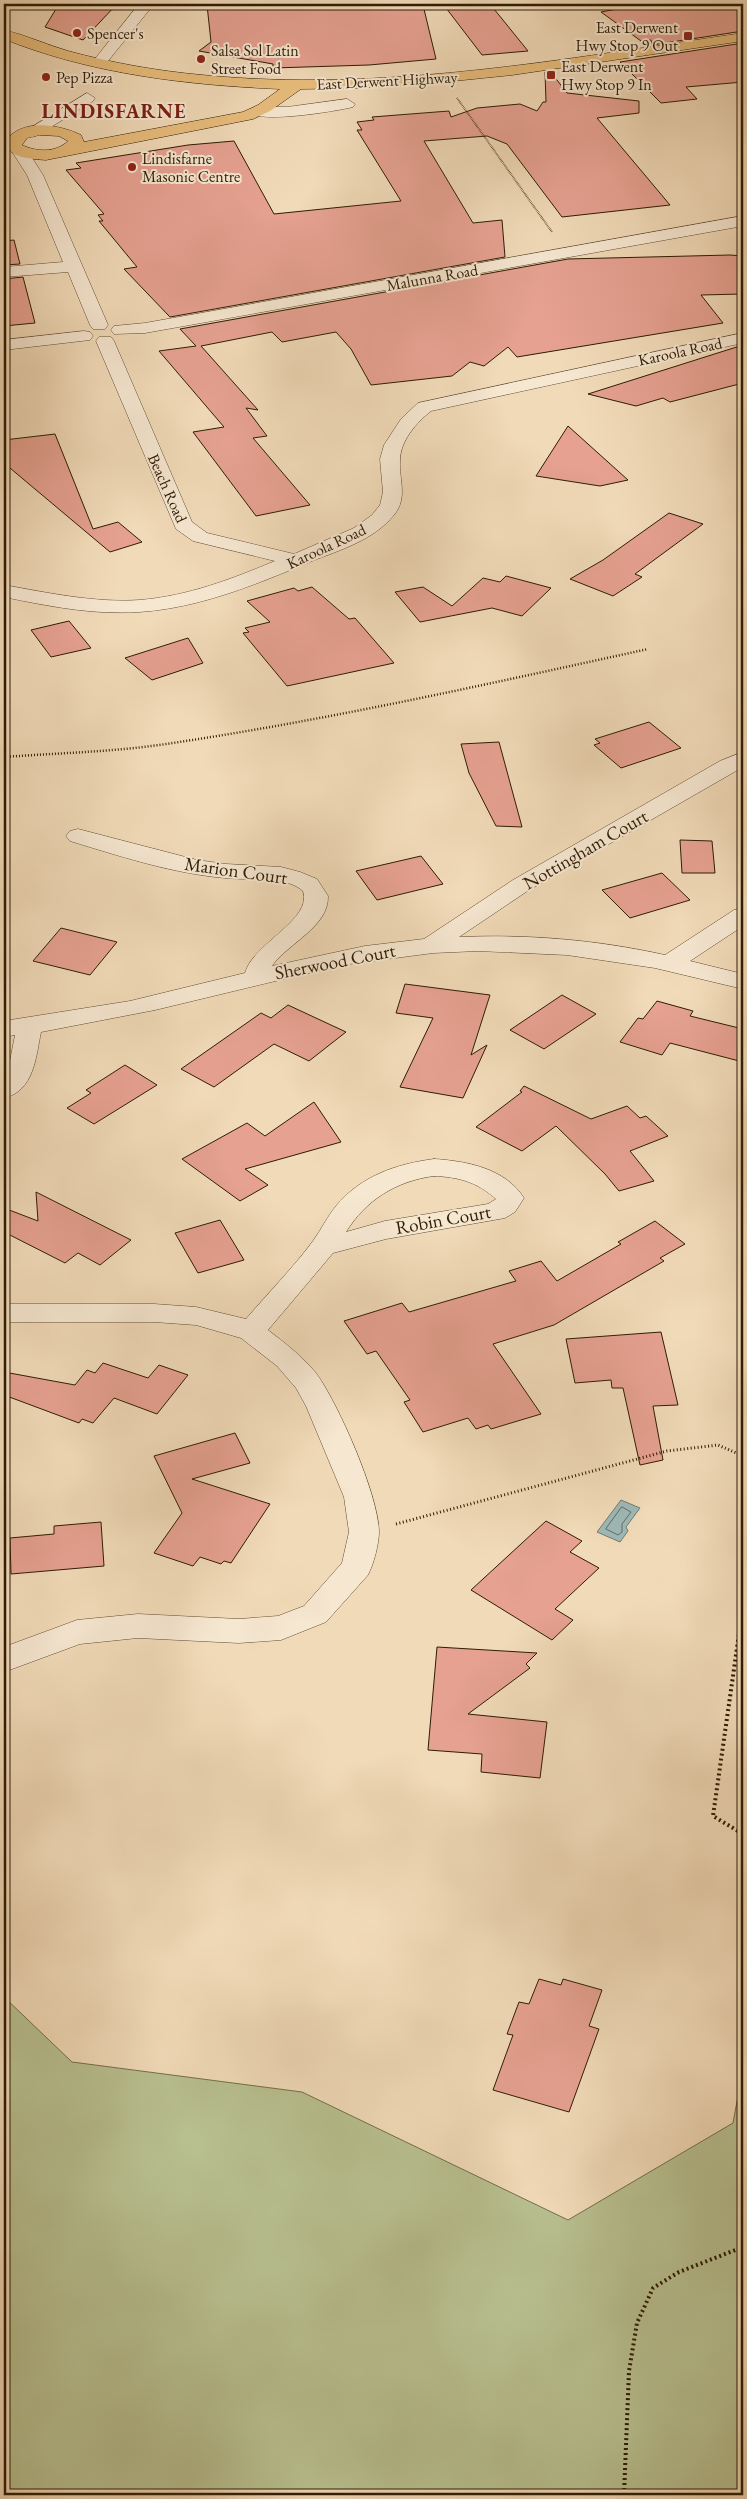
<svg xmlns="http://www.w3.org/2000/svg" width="747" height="2499" font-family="'EB Garamond',serif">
<rect width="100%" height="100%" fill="#f1dab8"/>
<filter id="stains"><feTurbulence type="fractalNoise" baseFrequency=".004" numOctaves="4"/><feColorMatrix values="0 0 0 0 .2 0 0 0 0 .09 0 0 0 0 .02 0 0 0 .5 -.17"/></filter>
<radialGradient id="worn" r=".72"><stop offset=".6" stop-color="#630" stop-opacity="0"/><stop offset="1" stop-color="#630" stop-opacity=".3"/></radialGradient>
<!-- green -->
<path fill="#b8c090" stroke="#736e4a" d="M4 1997 72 2062 302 2092 568 2220 733 2123 743 2069V2495H4Z"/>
<!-- water -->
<path fill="#9db9b7" stroke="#717a6f" d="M621 1500 640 1508 626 1527 628 1531 620 1542 597 1532Z"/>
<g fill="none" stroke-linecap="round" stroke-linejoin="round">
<!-- shore -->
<path stroke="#666a5e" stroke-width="1" d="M622 1507 631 1512 622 1524V1532L618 1535 606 1529Z"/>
</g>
<!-- building -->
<g fill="#e6a191" stroke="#2e1c04">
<path d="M59 4H117L83 40 45 27Z"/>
<path d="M221 4H290V9L381 7 378 4 423 5 436 59 369 65 273 68V64L199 51 211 42 207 5Z"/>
<path d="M443 4H490L528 51 482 55Z"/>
<path d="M608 4H743V31L652 45 651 40 641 41 601 12 617 9Z"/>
<path d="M743 43V82L686 87 697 99 661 103 620 62Z"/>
<path d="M550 71 567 93 639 101V113L597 118 670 205 562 217 507 144 487 136 424 141 473 223 502 220 505 257 170 317 124 269 137 267 99 221H103L98 215 104 214 66 170 81 168 76 163 188 145 234 141 274 214 401 201 357 130H362L357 122 374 120 372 117 449 111 451 117 477 108 520 104 537 111 543 102H546L545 72Z"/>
<path d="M14 240 20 264 4 265V241Z"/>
<path d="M730 255 743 256V284H738L742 294 701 295 723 323 517 357 508 347 484 366 470 362 452 376 371 385 351 349 336 332 282 342 272 332 201 346 258 410 246 408 267 436 253 438 310 505 256 516 193 432 224 427 159 351 196 346 180 329 568 259Z"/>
<path d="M23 277 35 323 4 326V279Z"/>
<path d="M743 345V383L670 402 663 398 636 406 588 394Z"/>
<path d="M568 426 628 480 600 486 536 476Z"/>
<path d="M55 434 93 529 118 522 142 542 110 552 4 463V440Z"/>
<path d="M669 513 703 524 635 574 642 577 613 596 570 579 603 560Z"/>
<path d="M506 576 551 588 522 616 492 608 420 622 395 592 423 587 452 606 483 578 500 582Z"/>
<path d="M312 587 349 619 355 618 394 663 287 686 243 633 249 632 245 628 270 622 247 601 294 588 298 591Z"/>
<path d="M69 621 91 648 51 657 31 630Z"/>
<path d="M188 638 203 663 152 680 125 658Z"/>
<path d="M649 722 681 748 621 768 594 745 600 743 595 739Z"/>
<path d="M499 742 522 827 496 826 469 773 461 744Z"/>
<path d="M680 840 712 841 715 873H682Z"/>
<path d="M421 856 443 884 377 900 356 871Z"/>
<path d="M662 873 690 900 630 918 602 890Z"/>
<path d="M61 928 117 942 90 975 33 961Z"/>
<path d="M405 984 490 995 471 1055 487 1045 463 1098 400 1087 433 1018 396 1013Z"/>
<path d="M562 995 596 1014 544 1049 510 1030Z"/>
<path d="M657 1001 693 1011 690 1016 743 1029V1062L670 1043 662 1055 620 1042 638 1018 643 1019Z"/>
<path d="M288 1005 346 1032 309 1061 274 1044 214 1087 181 1069 261 1013 271 1018Z"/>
<path d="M125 1065 157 1085 94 1124 67 1108 91 1093 86 1090Z"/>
<path d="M524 1086 591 1119 627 1106 640 1118 646 1116 668 1136 630 1151 654 1181 619 1191 605 1174 556 1126 522 1151 476 1127 522 1092 520 1091Z"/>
<path d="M314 1102 341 1142 245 1169 268 1185 240 1201 182 1159 247 1123 265 1136Z"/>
<path d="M36 1192 131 1240 100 1265 78 1253 65 1263 4 1232V1208L38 1221Z"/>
<path d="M220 1220 244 1260 198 1273 175 1233Z"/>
<path d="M655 1221 685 1244 660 1258 664 1261 554 1325 493 1344 541 1414 491 1429 488 1425 476 1429 468 1418 423 1432 404 1402 410 1400 376 1351 367 1354 344 1321 402 1303 409 1312 516 1281 509 1271 541 1261 557 1281 621 1244 618 1242Z"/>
<path d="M661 1332 678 1405 653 1406 663 1460 640 1465 623 1388H612L611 1380 575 1383 566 1339Z"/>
<path d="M103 1363 148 1378 159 1365 188 1375 157 1414 114 1398 93 1423 82 1419 79 1423 4 1395V1372L75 1385 87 1370 95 1373Z"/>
<path d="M235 1433 250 1463 192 1479 270 1504 231 1563 224 1561 221 1564 200 1557 193 1566 154 1553 182 1513 154 1456Z"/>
<path d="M546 1521 582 1541 570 1552 599 1568 555 1609 573 1620 552 1640 471 1590Z"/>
<path d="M101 1522 104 1566 11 1574 10 1538 54 1534V1526Z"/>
<path d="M437 1647 537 1653 526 1664 530 1668 468 1714 547 1722 540 1778 481 1772 482 1754 428 1750Z"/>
<path d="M539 1979 561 1985 563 1979 602 1990 589 2026 599 2029 569 2112 493 2090 513 2035 507 2034 519 2002 529 2004Z"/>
</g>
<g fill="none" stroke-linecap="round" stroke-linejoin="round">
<defs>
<g id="minor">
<path d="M139 4H154L104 66H94L91 63 94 60Z"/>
<path d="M87 93 95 98 93 101 38 135 32 137 24 132Z"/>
<path d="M347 99 355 104 353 107C337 111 259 124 250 112L258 107H287Z"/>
<path d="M19 145 25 147 43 175 108 325 105 329H93L90 325 68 272 4 277V267L63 262 27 175 11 150Z"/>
<path d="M743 216V226L145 333 114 334 111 330 114 326 145 323Z"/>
<path d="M84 331 90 332 93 336 90 340 4 350V340Z"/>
<path d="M743 333V343L431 411C416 423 400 441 400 461 399 480 408 498 394 515 374 540 340 550 312 561 257 584 200 608 139 612 93 615 48 606 4 597V585C49 593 95 603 140 600 188 596 232 579 275 561L193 541 176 529 96 341 99 337H111L114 341 192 522 207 533 294 554 354 528 372 515 380 505 383 492 380 459 384 445 401 419 418 403Z"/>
<path d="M743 752V767L529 890 459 937C528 934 598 940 665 955L734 910 743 908V926L690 961 743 974V989L655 968 567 955 478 951 433 953 342 965 155 1010 41 1032C36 1057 34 1091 4 1098V1075L8 1071 15 1035 4 1037V1021L130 1001 245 973C253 943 313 920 303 891 288 878 264 880 245 879 186 878 126 858 70 841L66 836 70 831 78 829 197 860 226 864 281 867 300 872 317 879 328 896C329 927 288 943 272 966L365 946 424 939 513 880 720 761Z"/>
<path d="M434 1159C466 1161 505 1168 524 1198L515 1212 505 1218 386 1239 333 1253 268 1330C285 1343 302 1356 316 1373 338 1403 378 1494 379 1531 379 1544 374 1563 368 1575L326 1622 281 1640 239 1643 138 1638 80 1644 4 1672V1647L77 1620 138 1614 239 1619 278 1616 304 1606 342 1563 349 1532 344 1497 306 1406 296 1388 277 1366 241 1338 196 1325 154 1322H4V1304H154L196 1307 246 1319C268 1293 293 1268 313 1241 321 1230 327 1217 336 1206 361 1176 396 1164 434 1159ZM434 1176C459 1177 477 1182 496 1199L488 1204 385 1221 346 1232C366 1200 396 1181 434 1176Z"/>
</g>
<path id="major" d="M4 30C26 35 47 45 68 51 112 63 158 71 202 75 383 93 564 59 743 33V41L512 75 434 83 357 88 301 89 270 111 253 119 46 160C32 159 8 158 5 142 21 118 58 124 81 135L84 142 243 112 258 105 280 89C187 85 91 74 4 39ZM40 135 59 136 68 141C56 153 36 152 22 145L27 138Z"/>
</defs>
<!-- minor casing -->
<use href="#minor" stroke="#5f4c31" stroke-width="1"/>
<!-- major casing -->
<use href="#major" stroke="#2e1c04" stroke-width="1"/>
<!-- path-far3 -->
<path stroke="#2e1c04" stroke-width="2" stroke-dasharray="0.5 1" stroke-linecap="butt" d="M457 98 552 232"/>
<!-- path-far2 -->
<path stroke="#2e1c04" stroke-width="2.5" stroke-dasharray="1 2" stroke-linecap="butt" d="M4 757C58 753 112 752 166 744 328 720 488 684 648 649"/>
<!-- path-far1 -->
<g stroke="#2e1c04" stroke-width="3" stroke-dasharray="1 2.5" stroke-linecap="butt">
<path d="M396 1524 667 1451 718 1445 743 1456"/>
<path d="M740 1621 743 1602"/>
</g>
<!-- path -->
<g stroke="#2e1c04" stroke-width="4" stroke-dasharray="2 3" stroke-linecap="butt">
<path d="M741 1620 713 1816 743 1834"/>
<path d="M624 2495 629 2371 637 2323 653 2288 679 2272 743 2247"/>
</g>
<!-- minor -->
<use href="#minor" fill="#f6e7d1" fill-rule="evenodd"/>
<!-- major -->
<use href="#major" fill="#e8bd7c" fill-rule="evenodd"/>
</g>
<!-- markers -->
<g fill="#8f2418" stroke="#f6e7d1" stroke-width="2">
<circle cx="77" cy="33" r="5"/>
<rect x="683" y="31" width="10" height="10" rx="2.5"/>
<circle cx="201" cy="59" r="5"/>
<rect x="546" y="70" width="10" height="10" rx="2.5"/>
<circle cx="46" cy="77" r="5"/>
<circle cx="132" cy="167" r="5"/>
</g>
<g text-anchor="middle" stroke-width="4" stroke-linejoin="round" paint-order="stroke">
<!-- far-poi labels -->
<g font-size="16" fill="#2e1c04" stroke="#f6e7d1" text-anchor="start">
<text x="678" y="33" text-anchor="end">East Derwent<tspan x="678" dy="18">Hwy Stop 9 Out</tspan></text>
<text x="87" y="39">Spencer's</text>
<text x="211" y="56">Salsa Sol Latin<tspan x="211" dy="18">Street Food</tspan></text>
<text x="561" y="72">East Derwent<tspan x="561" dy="18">Hwy Stop 9 In</tspan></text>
<text x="56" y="83">Pep Pizza</text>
<text x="142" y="164">Lindisfarne<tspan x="142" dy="18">Masonic Centre</tspan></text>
</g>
<!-- far-street labels -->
<g font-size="16" fill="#2e1c04" stroke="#f6e7d1">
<text transform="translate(387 80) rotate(-3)" y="6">East Derwent Highway</text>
<text transform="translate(432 277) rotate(-10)" y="6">Malunna Road</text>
<text transform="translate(680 351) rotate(-12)" y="6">Karoola Road</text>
<text transform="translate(168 488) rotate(66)" y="6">Beach Road</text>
<text transform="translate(326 546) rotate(-25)" y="6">Karoola Road</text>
</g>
<!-- street labels -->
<g font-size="19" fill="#2e1c04" stroke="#f6e7d1">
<text transform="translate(585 849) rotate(-30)" y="7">Nottingham Court</text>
<text transform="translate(236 870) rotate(8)" y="7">Marion Court</text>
<text transform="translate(335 961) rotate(-11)" y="7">Sherwood Court</text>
<text transform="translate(443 1219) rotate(-10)" y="7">Robin Court</text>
</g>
<!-- far-district labels -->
<g font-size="20" font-weight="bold" letter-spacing="1" fill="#7a1f14" stroke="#f6e7d1">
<text x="114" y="118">LINDISFARNE</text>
</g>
</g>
<!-- margin -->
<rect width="747" height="2499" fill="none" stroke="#f1dab8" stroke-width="20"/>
<rect x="5" y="5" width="737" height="2489" fill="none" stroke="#2e1c04" stroke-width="2.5"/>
<rect x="10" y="10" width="727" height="2479" fill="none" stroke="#2e1c04"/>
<rect width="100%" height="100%" filter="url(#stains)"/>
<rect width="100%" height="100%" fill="url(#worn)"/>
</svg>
